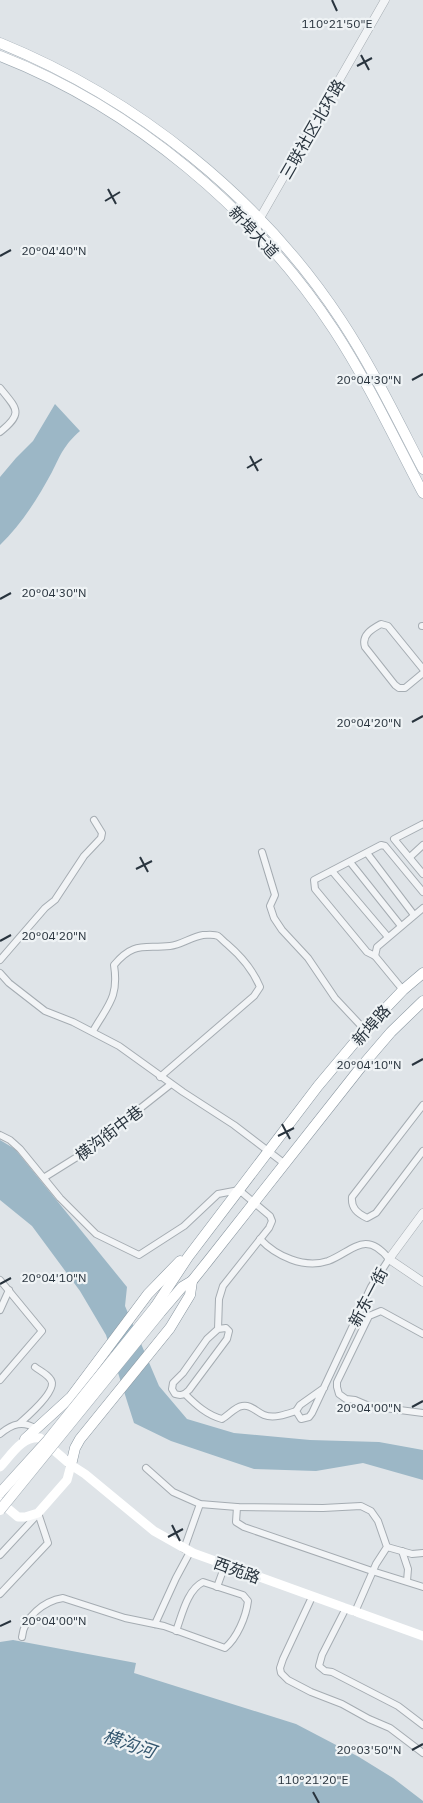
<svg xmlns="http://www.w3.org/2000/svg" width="423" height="1803" font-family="'IBM Plex Sans','Noto Sans SC',sans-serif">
<rect width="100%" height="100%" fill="#dfe4e8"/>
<!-- water -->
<g fill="#9cb7c6">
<path d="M55 404 80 431C64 445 61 454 52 472 38 498 21 525 0 545V477L16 458 33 441Z"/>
<path d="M0 1140 15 1149 127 1287 125 1306 159 1386 187 1419 234 1433 310 1440 379 1442 423 1450V1480L363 1463 316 1471 254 1469 171 1441 134 1423 106 1335 80 1291 32 1226 0 1200Z"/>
<path d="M13 1640 136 1663 134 1673 296 1724 359 1757 393 1778 423 1801V1803H0V1642Z"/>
</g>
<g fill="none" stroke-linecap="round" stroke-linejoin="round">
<defs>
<g id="minor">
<path d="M0 388C17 409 24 413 0 432"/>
<path d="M422 626H423"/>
<path d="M423 669 388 626 381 624C372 629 361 635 365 647L395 685 399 688H405L423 673"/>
<path d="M423 824 394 839 423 874"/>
<path d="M262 852 275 895 270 906 274 918 282 930 308 958 335 998 365 1030"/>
<path d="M367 853 414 915"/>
<path d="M410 857 423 845"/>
<path d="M350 862 401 926"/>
<path d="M332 871 388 937"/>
<path d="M375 956 377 947 423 908"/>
<path d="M0 960 45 908 55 900 84 856 101 838 102 833 94 820"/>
<path d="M0 973 9 983 45 1011 73 1022 119 1046 183 1092 234 1125 285 1164"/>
<path d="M403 990 375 956 367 952 315 889 314 880 381 845 385 846 423 892"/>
<path d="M93 1031C108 1005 119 997 114 965 134 941 144 949 170 946 181 945 191 937 203 935 208 935 214 934 218 936 221 938 224 942 227 944 241 956 253 970 260 987L254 996 160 1077"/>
<path d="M423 1105 352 1197C351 1208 357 1213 367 1218L376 1213 423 1151"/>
<path d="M0 1135 10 1140 20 1149 60 1198 96 1234 139 1255 184 1226 218 1194 239 1190 270 1216 272 1221 269 1228 223 1286 219 1299 218 1329 207 1339 183 1373 173 1383 172 1389 175 1394C181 1396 184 1395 189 1390L227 1339 229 1331 226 1328 218 1329"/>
<path d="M45 1177 85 1152 171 1084"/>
<path d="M260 1239C276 1256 304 1269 328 1261 352 1252 365 1229 389 1259L371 1287 312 1413 309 1417 301 1419 296 1411 300 1405 324 1388"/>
<path d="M0 1280 42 1331 0 1380"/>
<path d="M0 1310 9 1290"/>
<path d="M423 1334 381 1311 369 1316 337 1382V1387L339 1394 346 1399 355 1400 369 1406 423 1413"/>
<path d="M185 1394C196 1405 207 1415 222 1419 229 1415 235 1407 242 1406 251 1404 256 1412 264 1415 274 1419 287 1414 296 1411"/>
<path d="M20 1423C28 1416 53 1394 52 1383 51 1376 40 1371 35 1367"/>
<path d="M0 1434C12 1424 23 1420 36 1429"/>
<path d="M146 1468 173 1492 200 1504 237 1507 323 1508 361 1506 371 1511 378 1521 387 1547 376 1564 355 1612"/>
<path d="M237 1507 236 1522 244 1527 372 1571 423 1587"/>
<path d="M387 1547 412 1554 423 1553"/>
<path d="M184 1549 200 1504"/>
<path d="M402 1551 408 1569 407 1581"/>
<path d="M0 1555 38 1514"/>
<path d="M217 1587 225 1565"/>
<path d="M0 1594 48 1543 38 1513"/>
<path d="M312 1597 283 1659 280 1668 281 1673 288 1680 311 1692 342 1704 369 1719 390 1728 423 1753"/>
<path d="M346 1608 322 1655 319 1666 325 1671 332 1672 398 1706 423 1725"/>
<path d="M155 1624 176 1578 190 1552"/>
<path d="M22 1637C24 1617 44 1601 63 1598L125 1618 164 1626 225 1648C237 1638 246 1617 248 1601L243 1595 203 1582C187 1590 182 1615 176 1631"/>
</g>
<g id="tertiary">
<path d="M256 232 260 218 385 0"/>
<path d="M423 1213 389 1259 423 1282"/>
</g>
<g id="primary">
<path d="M0 43C137 99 260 197 341 320 372 367 397 419 423 469"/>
<path d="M0 56C133 108 256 211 334 330 368 382 394 438 423 493"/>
</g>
<g id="trunk">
<path d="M155 1307 188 1257 318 1086 365 1030 403 990 423 973"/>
<path d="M159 1314 182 1287 192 1281 208 1261 361 1067 391 1032 423 1001"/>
<path d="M25 1439 71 1397 148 1294 180 1261"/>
<path d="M71 1465 75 1448 80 1439 170 1328 190 1295 192 1281"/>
</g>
</defs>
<!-- minor casing -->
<use href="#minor" stroke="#a5acb2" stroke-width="8"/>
<!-- tertiary casing -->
<use href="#tertiary" stroke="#a5acb2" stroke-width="9"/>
<!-- primary casing -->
<use href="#primary" stroke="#9faab3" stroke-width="11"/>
<!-- trunk casing -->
<use href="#trunk" stroke="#87949e" stroke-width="11"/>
<!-- minor -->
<use href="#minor" stroke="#f2f4f6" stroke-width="6"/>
<!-- tertiary -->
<use href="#tertiary" stroke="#f2f4f6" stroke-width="8"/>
<!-- secondary -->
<g stroke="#fff" stroke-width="9">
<path d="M71 1465 85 1474 154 1531 193 1553 423 1636"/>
<path d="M0 1467C12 1454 22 1436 40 1438L71 1465 67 1480 38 1513 25 1517H18L0 1502"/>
</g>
<!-- primary -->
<use href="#primary" stroke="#fff" stroke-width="10"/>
<!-- trunk -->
<use href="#trunk" stroke="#fff" stroke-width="10"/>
<defs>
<g id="primary-bridge">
<path d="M0 1493 48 1440 155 1307"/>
<path d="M0 1510 159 1314"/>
</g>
</defs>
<!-- primary-bridge casing -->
<use href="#primary-bridge" stroke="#9faab3" stroke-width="11" stroke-linecap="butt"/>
<!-- primary-bridge -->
<use href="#primary-bridge" stroke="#fff" stroke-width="10"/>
</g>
<!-- ticks -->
<path fill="none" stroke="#29343e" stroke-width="2" d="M332 0 337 11M361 55 369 70M357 66 372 58M108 189 116 204M105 201 120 192M0 256 11 250M412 380 423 374M250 456 258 471M247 468 262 459M0 599 11 593M412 722 423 716M140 857 148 872M136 869 152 861M0 941 11 935M412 1065 423 1059M282 1124 290 1139M278 1136 294 1128M0 1284 11 1278M412 1407 423 1401M172 1525 180 1541M168 1537 183 1529M0 1626 11 1621M412 1750 423 1744M313 1792 319 1803"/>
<g text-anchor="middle" stroke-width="4.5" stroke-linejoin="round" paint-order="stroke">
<!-- street labels -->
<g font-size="16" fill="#29343e" stroke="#eff3f5">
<text transform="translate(312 129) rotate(-60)" y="6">三联社区北环路</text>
<text transform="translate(254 232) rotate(47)" y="6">新埠大道</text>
<text transform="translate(371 1025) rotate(-48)" y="6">新埠路</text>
<text transform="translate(109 1133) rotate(-37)" y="6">横沟街中巷</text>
<text transform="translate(368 1297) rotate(-62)" y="6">新东一街</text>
<text transform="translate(237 1570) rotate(20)" y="6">西苑路</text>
</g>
<!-- water labels -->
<g font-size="18" font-style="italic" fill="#355870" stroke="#eff3f5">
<text transform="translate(129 1744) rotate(19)" y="6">横沟河</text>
</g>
</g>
<g font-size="12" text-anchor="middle" fill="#29343e" stroke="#eff3f5" stroke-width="4.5" stroke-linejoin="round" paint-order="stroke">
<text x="337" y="28">110°21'50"E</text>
<text x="54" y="255">20°04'40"N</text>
<text x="369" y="384">20°04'30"N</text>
<text x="54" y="597">20°04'30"N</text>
<text x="369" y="727">20°04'20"N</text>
<text x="54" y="940">20°04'20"N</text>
<text x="369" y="1069">20°04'10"N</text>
<text x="54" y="1282">20°04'10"N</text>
<text x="369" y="1412">20°04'00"N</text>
<text x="54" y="1625">20°04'00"N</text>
<text x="369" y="1754">20°03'50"N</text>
<text x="313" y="1784">110°21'20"E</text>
</g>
</svg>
